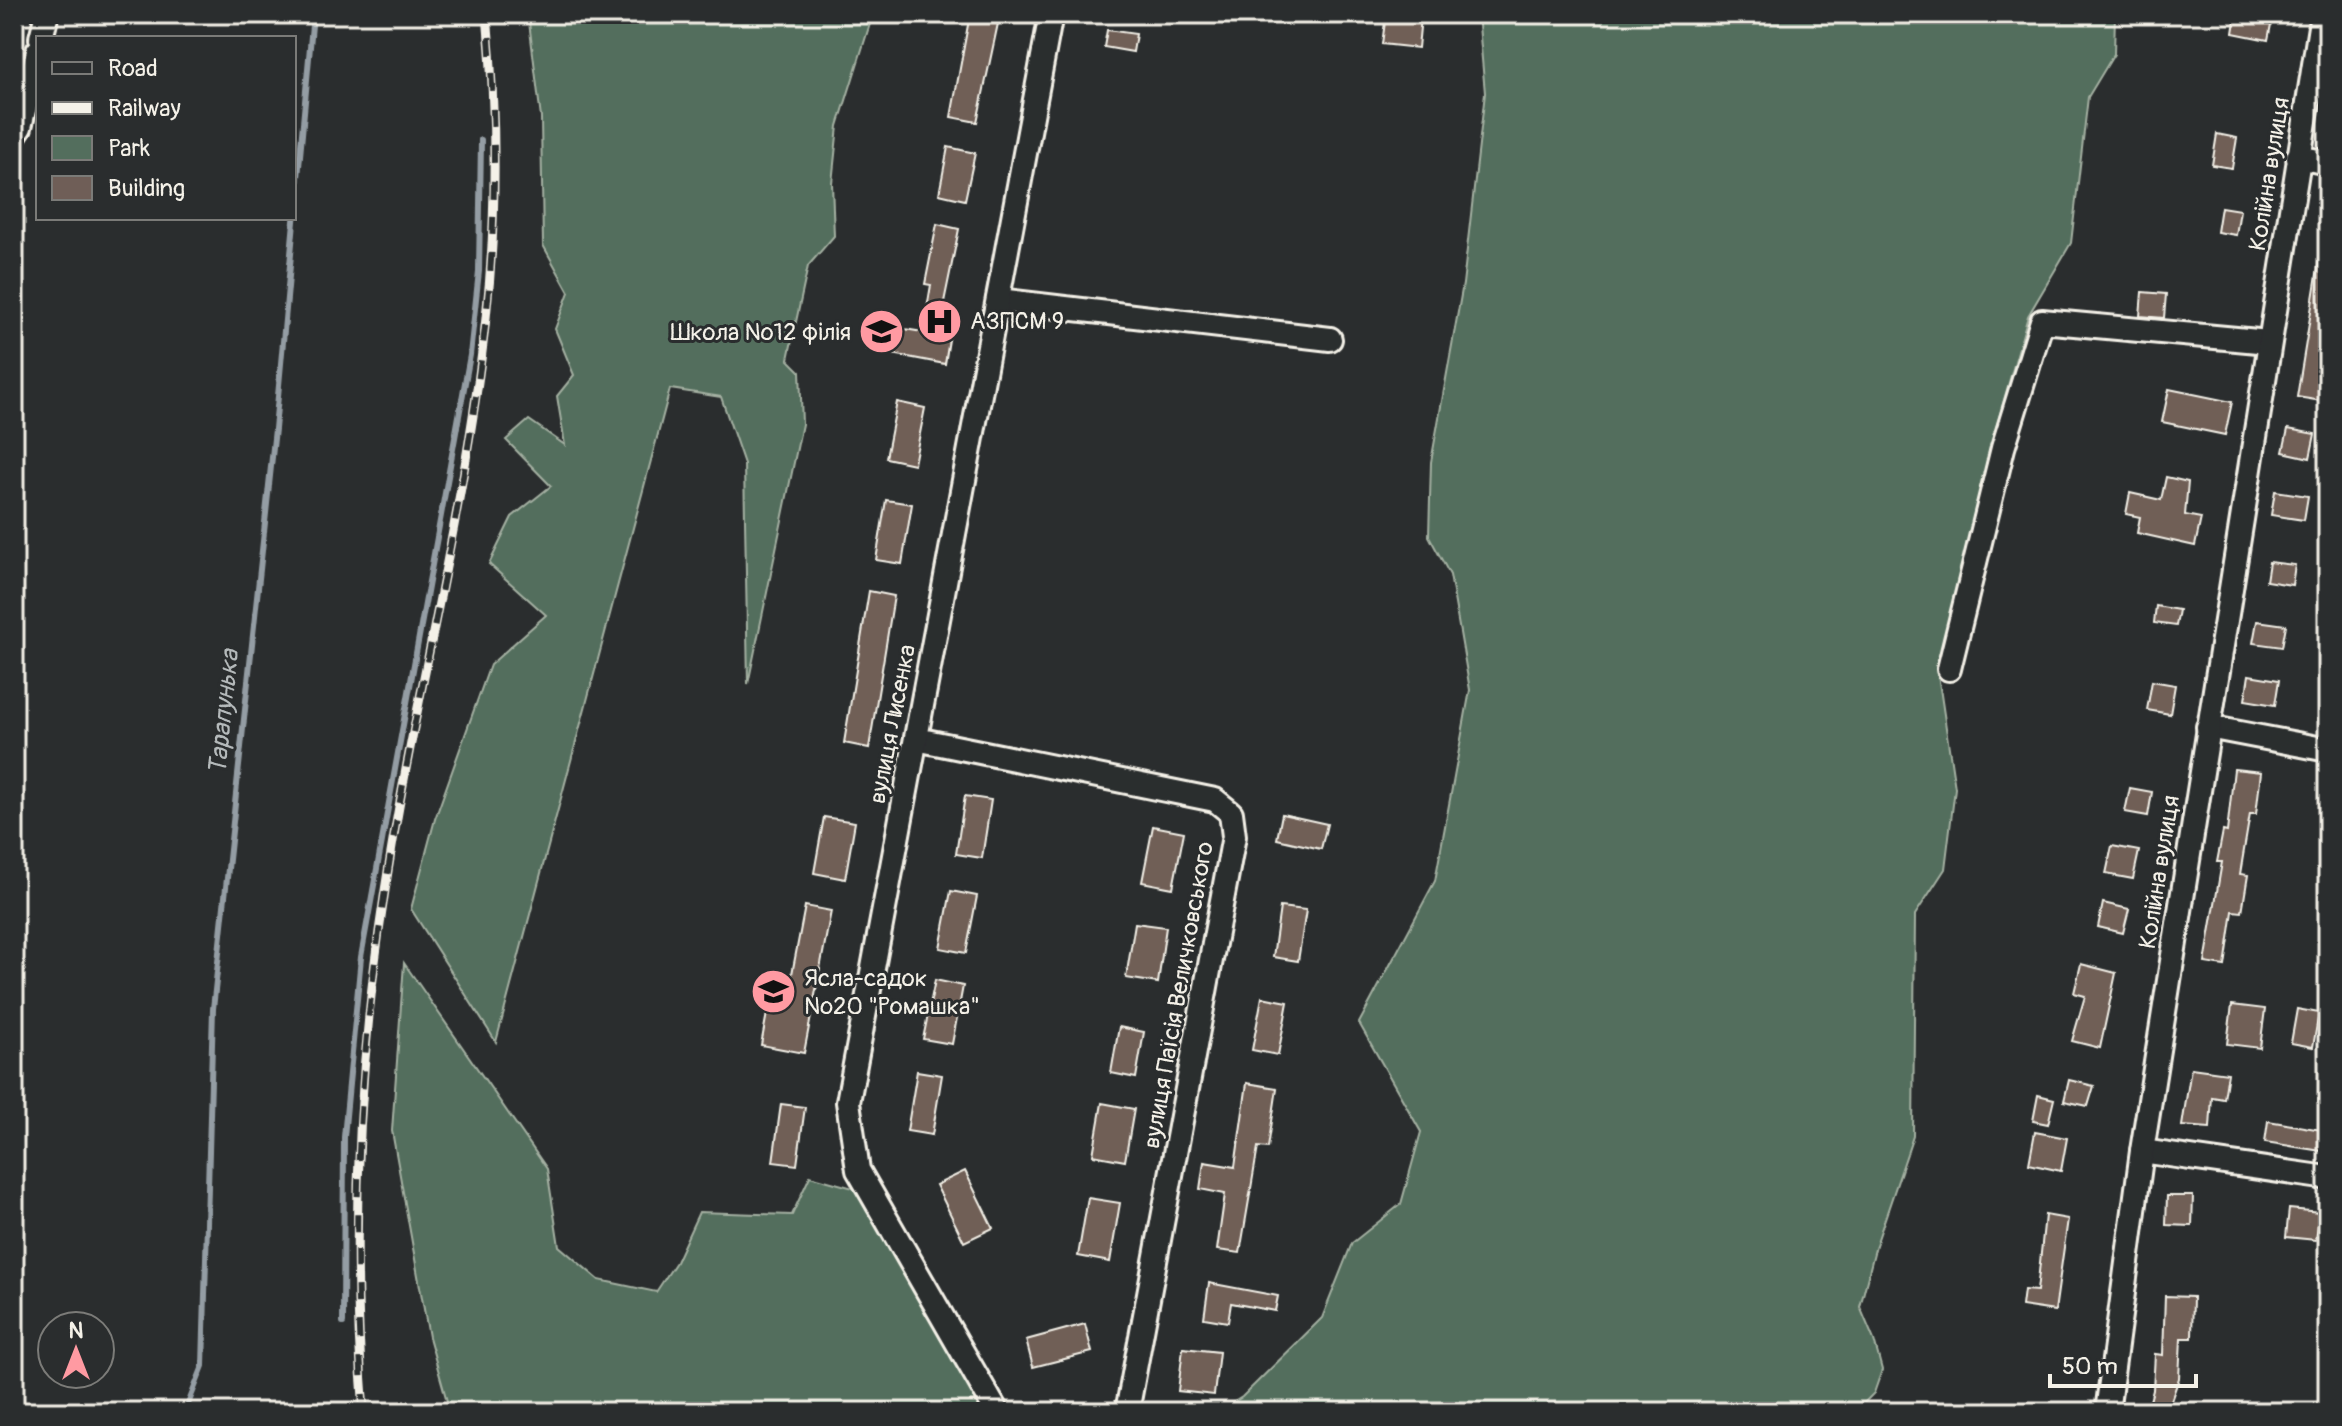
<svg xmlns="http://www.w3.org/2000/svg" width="2342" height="1426" font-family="Pangolin,sans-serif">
<rect width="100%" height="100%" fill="#2a2d2e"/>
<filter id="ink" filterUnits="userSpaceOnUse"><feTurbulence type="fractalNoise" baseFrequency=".0125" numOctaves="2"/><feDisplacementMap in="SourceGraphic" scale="16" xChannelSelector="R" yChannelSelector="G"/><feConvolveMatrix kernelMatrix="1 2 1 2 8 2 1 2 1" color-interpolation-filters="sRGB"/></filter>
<g filter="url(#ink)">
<!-- green -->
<g fill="#536e5d" stroke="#a4b0a2" stroke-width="2">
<path d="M528 14H873L838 126 832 183 834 236 808 266 788 359 800 371 802 424 748 684 744 464 721 397 670 389 496 1042 411 909 435 819 490 665 546 615 489 564 512 517 551 486 506 440 529 420 565 445 557 396 574 375 555 329 569 292 543 245 541 118Z"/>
<path d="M1478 14H2115L2114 54 2088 97 2071 243 2028 316 1990 449 1937 668 1955 788 1945 869 1915 915 1913 1136 1876 1245 1860 1307 1874 1340 1882 1370 1874 1393 1855 1412H1218L1242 1397 1322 1318 1352 1243 1401 1204 1421 1132 1359 1023 1435 881 1470 690 1450 575 1429 536 1431 462 1463 284 1485 93Z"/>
<path d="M404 963 547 1169 559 1246 599 1280 656 1292 676 1262 699 1212 792 1215 810 1176 857 1189 988 1412H450L429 1337 392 1131Z"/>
</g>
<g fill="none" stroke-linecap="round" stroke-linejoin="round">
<!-- stream -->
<g stroke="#949da4" stroke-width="6">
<path d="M343 1323 344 1137 361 957 470 355 479 271 481 140"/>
<path d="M185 1412 203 1366 213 1009 275 429 313 14"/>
</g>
</g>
<!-- building -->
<g fill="#6f5e57" stroke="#f4f1e8" stroke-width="2">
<path d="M970 14H1000L977 122 951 117Z"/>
<path d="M1386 14 1421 17 1418 48 1382 44Z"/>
<path d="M2236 14 2272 19 2268 40 2233 33Z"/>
<path d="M1107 30 1136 34 1133 52 1104 47Z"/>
<path d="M2217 134 2237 138 2232 168 2212 165Z"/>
<path d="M948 147 975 153 965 200 939 194Z"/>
<path d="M2221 207 2240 210 2236 235 2217 232Z"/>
<path d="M937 224 959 229 943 307 954 309 945 364 866 349 872 313 894 317 892 327 923 332 931 285 925 284Z"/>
<path d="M2320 256 2328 257V365L2322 401 2297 397Z"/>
<path d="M2142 292 2166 294 2164 318 2140 316Z"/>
<path d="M2169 389 2232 402 2225 435 2162 422Z"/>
<path d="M897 402 925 408 914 464 886 458Z"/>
<path d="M2288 429 2315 434 2310 458 2283 452Z"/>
<path d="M2166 477 2188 482 2185 515 2201 518 2195 546 2137 533 2140 517 2126 514 2130 493 2161 500Z"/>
<path d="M2275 491 2308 496 2304 520 2271 515Z"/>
<path d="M886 500 912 504 902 564 876 560Z"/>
<path d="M2269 562 2295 565 2292 585 2266 581Z"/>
<path d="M869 591 894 596 869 748 844 743Z"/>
<path d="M2156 606 2179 610 2176 626 2154 623Z"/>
<path d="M2257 621 2286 625 2282 647 2253 643Z"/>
<path d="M2249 675 2279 680 2275 705 2245 700Z"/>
<path d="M2152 681 2175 685 2170 714 2147 710Z"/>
<path d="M2234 769 2261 772 2256 814H2250L2240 874 2248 875 2242 912 2233 911 2225 966 2205 963 2222 862H2217L2223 831 2227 832Z"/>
<path d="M2130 788 2152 792 2148 816 2125 812Z"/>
<path d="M965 796 991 800 982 858 956 854Z"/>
<path d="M1282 814 1327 824 1321 849 1277 839Z"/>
<path d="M824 817 855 822 845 879 814 873Z"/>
<path d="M1153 826 1184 832 1173 888 1142 882Z"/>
<path d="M2112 846 2139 851 2133 879 2106 874Z"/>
<path d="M951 891 977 896 966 953 940 948Z"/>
<path d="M2103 903 2129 909 2123 933 2098 927Z"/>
<path d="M805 906 831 911 804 1053 761 1045 771 992 788 995Z"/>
<path d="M1280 907 1306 910 1298 961 1273 957Z"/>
<path d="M1135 923 1166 927 1158 983 1126 978Z"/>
<path d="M2081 964 2116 973 2100 1048 2072 1041 2085 996 2074 993Z"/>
<path d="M935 980 963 986 952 1044 923 1039Z"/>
<path d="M1262 997 1288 1002 1278 1055 1252 1050Z"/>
<path d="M2232 1005 2265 1009 2260 1048 2227 1044Z"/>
<path d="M2297 1009 2319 1013 2313 1047 2291 1043Z"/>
<path d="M1119 1027 1144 1032 1136 1078 1111 1073Z"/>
<path d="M2191 1068 2228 1073 2224 1099 2212 1097 2210 1128 2182 1126Z"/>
<path d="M917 1071 942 1075 932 1135 907 1131Z"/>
<path d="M2069 1080 2094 1086 2088 1106 2064 1101Z"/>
<path d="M1247 1083 1277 1088 1268 1148 1258 1147 1240 1253 1217 1250 1225 1194 1200 1189 1204 1162 1235 1167Z"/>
<path d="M2038 1095 2054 1099 2048 1124 2033 1121Z"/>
<path d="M1102 1103 1134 1109 1125 1161 1093 1155Z"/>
<path d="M781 1104 805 1107 797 1165 773 1162Z"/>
<path d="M2268 1121 2328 1131V1152L2265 1142Z"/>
<path d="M2035 1132 2067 1138 2061 1171 2029 1164Z"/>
<path d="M965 1171 993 1228 964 1242 936 1185Z"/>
<path d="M2167 1196H2193L2192 1226 2166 1225Z"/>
<path d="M1088 1198 1120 1203 1110 1262 1078 1256Z"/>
<path d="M2289 1209 2320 1212 2316 1240 2286 1237Z"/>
<path d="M2045 1215 2068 1219 2055 1311 2022 1306 2024 1290 2037 1291Z"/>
<path d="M1209 1283 1278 1296 1275 1311 1231 1303 1228 1322 1204 1318Z"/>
<path d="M2165 1296 2193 1297 2192 1338H2181L2179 1378 2167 1412H2147L2153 1390 2155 1354 2163 1355Z"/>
<path d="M1085 1324 1092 1352 1033 1367 1026 1340Z"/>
<path d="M1183 1348 1219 1352 1214 1395 1178 1391Z"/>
</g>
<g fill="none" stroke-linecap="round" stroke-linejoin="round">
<defs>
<g id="minor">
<path d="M41 38 47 14"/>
<path d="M14 136 20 127 38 51"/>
<path d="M2298 157 2328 163"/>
<path d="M998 300 1330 339"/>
<path d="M1949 669 2003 448 2042 321 2269 342"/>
<path d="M2208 727 2328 750"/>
<path d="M916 739 1215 800 1231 813 1234 836 1127 1412"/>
<path d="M2142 1151 2328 1178"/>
<path d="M997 1412 858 1170 848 1102 1051 14"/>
<path d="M2107 1412 2142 1151 2322 14"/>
</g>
</defs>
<!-- minor casing -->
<use href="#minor" stroke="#f4f1e8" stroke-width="28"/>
<!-- minor -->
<use href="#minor" stroke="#2a2d2e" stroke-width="22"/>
<defs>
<path id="rail" d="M364 1412C350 1239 358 1068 384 897 413 703 465 513 486 318 497 219 496 113 487 14"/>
</defs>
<!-- rail casing -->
<use href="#rail" stroke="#f4f1e8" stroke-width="9"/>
<!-- rail -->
<use href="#rail" stroke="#2a2d2e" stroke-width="6" stroke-dasharray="18" stroke-linecap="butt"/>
</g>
</g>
<!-- icons -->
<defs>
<symbol id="hospital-disc" viewBox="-11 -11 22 22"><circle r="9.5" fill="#ff9aa2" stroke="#2a2d2e"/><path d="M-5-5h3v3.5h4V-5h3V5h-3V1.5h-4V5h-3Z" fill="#111"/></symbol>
<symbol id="school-disc" viewBox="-11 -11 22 22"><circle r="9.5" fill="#ff9aa2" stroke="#2a2d2e"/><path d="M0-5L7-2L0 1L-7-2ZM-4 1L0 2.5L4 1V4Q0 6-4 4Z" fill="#111"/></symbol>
</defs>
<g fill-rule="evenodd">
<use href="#hospital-disc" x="914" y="296" width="51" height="51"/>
<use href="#school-disc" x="856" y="306" width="51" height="51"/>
<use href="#school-disc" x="748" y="966" width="51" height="51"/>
</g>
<g text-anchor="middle" stroke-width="6" stroke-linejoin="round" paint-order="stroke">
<!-- street labels -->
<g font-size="24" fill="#f4f1e8" stroke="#2a2d2e">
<text transform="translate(2269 174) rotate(-81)" y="8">Колійна вулиця</text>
<text transform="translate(892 724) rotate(-79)" y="8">вулиця Лисенка</text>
<text transform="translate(2159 872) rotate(-81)" y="8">Колійна вулиця</text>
<text transform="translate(1178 995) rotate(-80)" y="8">вулиця Паїсія Величковського</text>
</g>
<!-- poi labels -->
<g font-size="24" fill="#f4f1e8" stroke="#2a2d2e" text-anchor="start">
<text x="970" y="329">АЗПСМ 9</text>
<text x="851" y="340" text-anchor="end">Школа №12 філія</text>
<text x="804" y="986">Ясла-садок<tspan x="804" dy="28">№20 "Ромашка"</tspan></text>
</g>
<!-- water labels -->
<g font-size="26" font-style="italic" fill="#b4b9ba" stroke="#2a2d2e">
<text transform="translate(223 712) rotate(-84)" y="9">Тарапунька</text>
</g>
</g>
<!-- margin -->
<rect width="2342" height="1426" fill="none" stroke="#2a2d2e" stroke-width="48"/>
<rect x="24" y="24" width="2294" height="1378" fill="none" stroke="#f4f1e8" stroke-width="3" filter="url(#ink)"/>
<!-- legend -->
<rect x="36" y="36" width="260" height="184" fill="#2a2d2e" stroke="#7b7b78" stroke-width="2"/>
<rect x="52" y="62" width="40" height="12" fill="#2a2d2e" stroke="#7b7b78" stroke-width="2"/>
<text x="108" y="76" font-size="24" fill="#f4f1e8">Road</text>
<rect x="52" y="102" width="40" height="12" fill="#f4f1e8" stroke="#7b7b78" stroke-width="2"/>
<text x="108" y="116" font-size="24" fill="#f4f1e8">Railway</text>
<rect x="52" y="136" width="40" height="24" fill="#536e5d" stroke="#7b7b78" stroke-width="2"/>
<text x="108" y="156" font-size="24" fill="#f4f1e8">Park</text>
<rect x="52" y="176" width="40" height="24" fill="#6f5e57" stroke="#7b7b78" stroke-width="2"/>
<text x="108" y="196" font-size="24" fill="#f4f1e8">Building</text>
<!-- north arrow -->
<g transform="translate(76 1350)"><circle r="38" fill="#2a2d2e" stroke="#7b7b78" stroke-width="2"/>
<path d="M0-6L14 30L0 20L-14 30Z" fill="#ff9aa2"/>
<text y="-12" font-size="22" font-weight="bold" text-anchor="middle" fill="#f4f1e8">N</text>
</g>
<!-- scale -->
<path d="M2050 1374v12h146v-12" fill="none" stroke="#f4f1e8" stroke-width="4"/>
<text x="2062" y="1374" font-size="24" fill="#f4f1e8" stroke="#2a2d2e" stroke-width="6" paint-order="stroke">50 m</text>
</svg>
